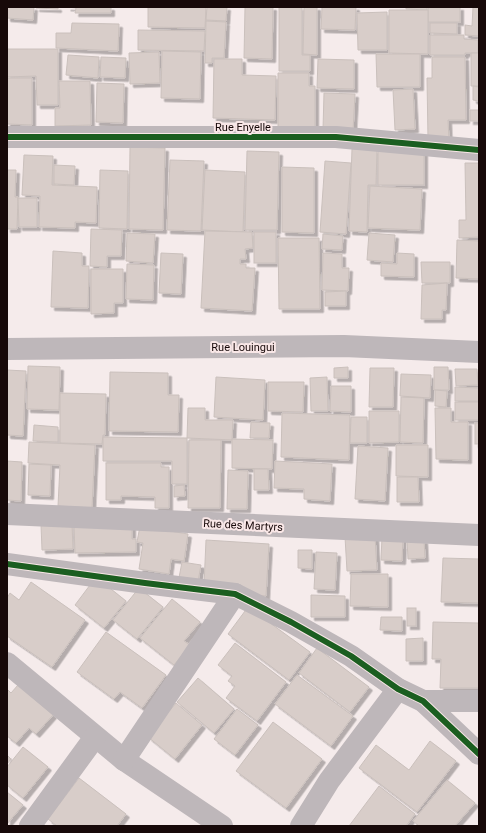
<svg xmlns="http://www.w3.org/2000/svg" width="486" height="833" font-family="Roboto,sans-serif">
<defs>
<filter id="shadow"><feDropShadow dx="3.5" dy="3.5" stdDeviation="0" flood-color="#0004"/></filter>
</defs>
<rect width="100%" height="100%" fill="#f5ebeb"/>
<!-- building -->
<g fill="#d8cdc9" stroke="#cac0bc" filter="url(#shadow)">
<path d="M7 7H34L33 20 7 18Z"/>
<path d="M36 7H58V9L36 8Z"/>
<path d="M67 7H111V13H75L76 8Z"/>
<path d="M148 7H206L205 28 148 27Z"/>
<path d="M207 7H227L226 21 206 20Z"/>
<path d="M245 7H273L272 59 244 58Z"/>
<path d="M279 7H302V55H310V71H279Z"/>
<path d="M304 7H317V55L303 54Z"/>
<path d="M322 7H356L355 30 321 29Z"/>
<path d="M406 7H427V10L406 9Z"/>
<rect x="428" y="7" width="32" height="15"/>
<path d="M473 7H479V36L465 35V25L472 26Z"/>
<path d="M389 10H428V54L389 53Z"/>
<path d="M387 12V50H358L357 13Z"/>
<path d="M206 21 226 22 224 58H212V63H205Z"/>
<path d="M72 23 119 24 118 51 56 48V33H71Z"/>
<path d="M430 23H457V34L430 33Z"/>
<path d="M138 30 205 31 204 51 138 50Z"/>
<path d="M430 35H464V39L478 40V53H465V55H430Z"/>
<path d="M7 49H58V105H37L36 76 7 77Z"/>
<path d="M479 49V86H471V53H479Z"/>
<path d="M162 51 201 52 200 99 161 98Z"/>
<path d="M159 52 160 83 130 84 129 53Z"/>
<path d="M376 54H420V87H377Z"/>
<path d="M68 55 99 57 98 78 66 75Z"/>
<path d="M101 57 126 58 125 78 100 77Z"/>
<path d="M432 57H465L466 120H448L449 140H428L427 78H432Z"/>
<path d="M214 59H242V75L276 76 275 120 213 118Z"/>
<path d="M318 59 354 60V89L317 88Z"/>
<path d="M278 73H309V86H315V131H278Z"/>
<path d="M7 78H32V125L7 124Z"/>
<path d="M59 81H90L91 125 55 126V108H60Z"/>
<path d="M97 83 124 84 123 123 96 122Z"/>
<path d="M473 86 479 87V101L473 100Z"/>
<path d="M413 89 415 129 395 130 393 90Z"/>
<path d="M324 93 355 94 353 131 323 129Z"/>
<rect x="470" y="110" width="9" height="11"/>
<path d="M130 147 165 148 163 230 129 229Z"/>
<rect x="378" y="148" width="46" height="37"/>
<path d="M352 149 377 150 376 185H368L367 232 349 231Z"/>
<path d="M247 151 279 152 277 230H245Z"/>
<path d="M24 155 53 156 52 185 97 187 96 223 75 222V228L39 227 40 196 22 195Z"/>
<path d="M170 160 204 161 201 231 167 230Z"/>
<path d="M325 161 351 163 346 234 320 232Z"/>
<path d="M465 163H479V237L459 238V220H466Z"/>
<path d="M54 165 75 166 74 185 54 184Z"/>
<path d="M282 167 314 168V233L282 232Z"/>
<path d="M7 170H16L15 197H18L17 229H7Z"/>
<path d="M100 170 128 171 127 229 99 228Z"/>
<path d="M205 170 245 172 243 232 202 230Z"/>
<path d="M370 186 422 189 420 230 368 228Z"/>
<path d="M18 198H37V227H19Z"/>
<path d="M91 229 122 230 121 256H107V267L90 266Z"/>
<path d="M205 231 252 232 253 248 245 249 246 259H240V264H246V268H255L252 311 201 308Z"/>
<rect x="254" y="232" width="22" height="31"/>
<path d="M127 233 155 234 153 263 126 261Z"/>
<path d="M369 233 395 235 393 262 367 260Z"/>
<path d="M323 234 343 236 342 250 322 249Z"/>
<path d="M278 238H319L320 309H279Z"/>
<path d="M457 240 479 241V279L456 278Z"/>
<path d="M53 251 82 253V266H89L88 308 51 307Z"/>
<path d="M161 253 183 254 181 294 159 293Z"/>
<path d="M323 253 342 254V268H349L348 291 322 290Z"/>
<path d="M397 253 414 254V277L381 276V263L397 264Z"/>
<path d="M421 262H450V283H422Z"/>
<path d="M127 264 154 265 153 300 126 299Z"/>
<path d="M91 269H123V303H114V313L91 314Z"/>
<path d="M447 283 446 310H442V319H421L422 285Z"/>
<path d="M346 291V306H325V292Z"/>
<path d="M28 366 60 367 59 410 27 409Z"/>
<path d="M348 367V378H334V368Z"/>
<path d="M434 367H448L449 390H434Z"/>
<path d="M370 368H394L393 407H369Z"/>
<path d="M455 369H477L478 385 456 386Z"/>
<path d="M7 370 26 371 23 436 7 435Z"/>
<path d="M110 372 168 373V395H179L178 432 109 431Z"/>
<path d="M401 374 431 375 430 398 400 396Z"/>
<path d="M216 377 265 380 263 420 214 417Z"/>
<path d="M327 377 328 411H311L310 378Z"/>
<path d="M268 382H304L303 412 268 411Z"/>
<path d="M331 386H351V412L330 411Z"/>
<path d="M455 387 479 388V401H455Z"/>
<path d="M435 390 447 391 446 407 435 406Z"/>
<path d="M60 393 106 394 105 435H103L102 444 60 443Z"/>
<path d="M401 397 424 398 423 443 400 442Z"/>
<rect x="455" y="402" width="24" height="18"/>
<path d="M188 408H205V420H233L232 440 187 438Z"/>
<path d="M435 408H451V422H468V460L436 459Z"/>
<path d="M369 411H399V442L369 443Z"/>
<path d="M282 413 350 415 349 460 281 457Z"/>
<path d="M351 417H367V443H350Z"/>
<path d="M251 422 270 423 269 438H250Z"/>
<rect x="475" y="423" width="4" height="21"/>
<path d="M34 425 58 427V442L33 441Z"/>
<path d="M103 437 187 438V484H172V461H103Z"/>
<path d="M232 439 273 440 272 469 232 468Z"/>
<path d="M189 440H221L220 508H188Z"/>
<path d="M29 442 95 445 92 508 58 506 60 465 28 463Z"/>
<path d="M396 445H428V477L396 476Z"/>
<path d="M358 446 388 448 385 501 355 499Z"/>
<path d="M7 461 22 462 21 501 7 500Z"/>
<path d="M275 461 332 464 330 501 304 499V489L274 488Z"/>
<path d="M106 463H161V467H169V508H155V497L121 496V500H106Z"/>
<path d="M29 464 51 465 50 496 28 495Z"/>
<path d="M254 469H268L269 490H254Z"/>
<path d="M228 470 248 471 247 509H227Z"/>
<path d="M397 477H418L419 502H397Z"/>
<path d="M184 485 185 496 174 497V486Z"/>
<path d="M72 524 73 549 42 550 41 525Z"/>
<path d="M132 525V539H136V552L75 553 74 526Z"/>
<path d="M140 526 188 534 184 561 171 559 169 574 139 569 143 543 137 542Z"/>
<path d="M375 536 377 570 347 571 345 537Z"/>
<path d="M382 537 403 538 402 561 381 560Z"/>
<path d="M206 540 269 544 266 596 240 594 204 585Z"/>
<path d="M407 540H424L425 558 408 559Z"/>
<path d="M479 546V603L441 602 443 558 479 559Z"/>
<path d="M298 550H312V569L298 568Z"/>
<path d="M316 552 337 553 335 590 314 589Z"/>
<path d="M182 562 201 565 197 587 178 583Z"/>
<path d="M351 574H388V607L350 606Z"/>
<path d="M96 577 126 601 104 628 75 605Z"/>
<path d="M31 582 85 620 52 667 7 636V598L10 593 19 600Z"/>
<path d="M139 588 163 607 137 639 113 620Z"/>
<path d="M311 595 345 596V617H311Z"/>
<path d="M172 599 200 622 184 641 190 645 174 665 140 638Z"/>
<path d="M248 607 310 652 289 680 228 634Z"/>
<rect x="407" y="608" width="9" height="18"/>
<path d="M381 617H402V631L380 630Z"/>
<path d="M433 622 479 623V688H440L441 659H432Z"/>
<path d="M106 632 166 675 142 708 120 692 114 699 77 672Z"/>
<path d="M423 638V661H406V639Z"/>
<path d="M235 643 286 682 257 721 226 698 235 686 228 681 232 676 218 665Z"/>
<path d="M317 648 369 687 350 712 299 673Z"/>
<path d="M297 675 353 716 331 746 275 704Z"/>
<path d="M198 678 234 709 214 733 177 702Z"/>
<path d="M18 685 53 715 36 734 29 728 16 743 7 736V689L11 693Z"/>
<path d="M176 703 202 725 175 759 148 737Z"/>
<path d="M237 709 258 725 235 755 214 739Z"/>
<path d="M273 722 322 759 286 808 236 771Z"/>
<path d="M430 741 456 761 417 812 359 768 376 745 409 770Z"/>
<path d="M23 747 48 767 23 798 7 785V767Z"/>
<path d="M7 755 11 759 7 764Z"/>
<path d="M79 778 126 814 117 826H57L48 819Z"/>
<path d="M447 780 475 803 455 826H419L413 821Z"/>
<path d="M379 786 415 814 406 826H349Z"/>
<path d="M7 792 23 805 7 824Z"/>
</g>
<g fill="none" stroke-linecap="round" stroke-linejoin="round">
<!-- minor -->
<g stroke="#beb7ba" stroke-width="22">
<path d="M7 137H336L479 150"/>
<path d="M7 349 344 346 479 352"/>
<path d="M7 514 479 535"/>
<path d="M7 564 145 583 235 594 291 622 351 656 398 689 423 701 479 754"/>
<path d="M7 663 124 760 222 826"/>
<path d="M423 701H479"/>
<path d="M124 760 235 594"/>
<path d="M30 826 95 737"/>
<path d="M301 826 329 781 398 689"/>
</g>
<defs>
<g id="cycleway">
<path d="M7 137H336L479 150"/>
<path d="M7 564 145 583 235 594 291 622 351 656 398 689 423 701 479 754"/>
</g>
</defs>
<!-- cycleway casing -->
<use href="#cycleway" stroke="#f9e7e7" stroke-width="8"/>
<!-- cycleway -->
<use href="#cycleway" stroke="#1b5e20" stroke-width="6"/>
</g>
<g text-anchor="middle" stroke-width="4" stroke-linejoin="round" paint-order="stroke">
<!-- street labels -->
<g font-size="11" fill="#170909" stroke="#f9e7e7">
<text x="243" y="131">Rue Enyelle</text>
<text x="243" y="351">Rue Louingui</text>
<text transform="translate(243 525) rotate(3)" y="4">Rue des Martyrs</text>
</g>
</g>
<!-- border -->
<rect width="486" height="833" fill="none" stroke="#170909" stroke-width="16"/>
</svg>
